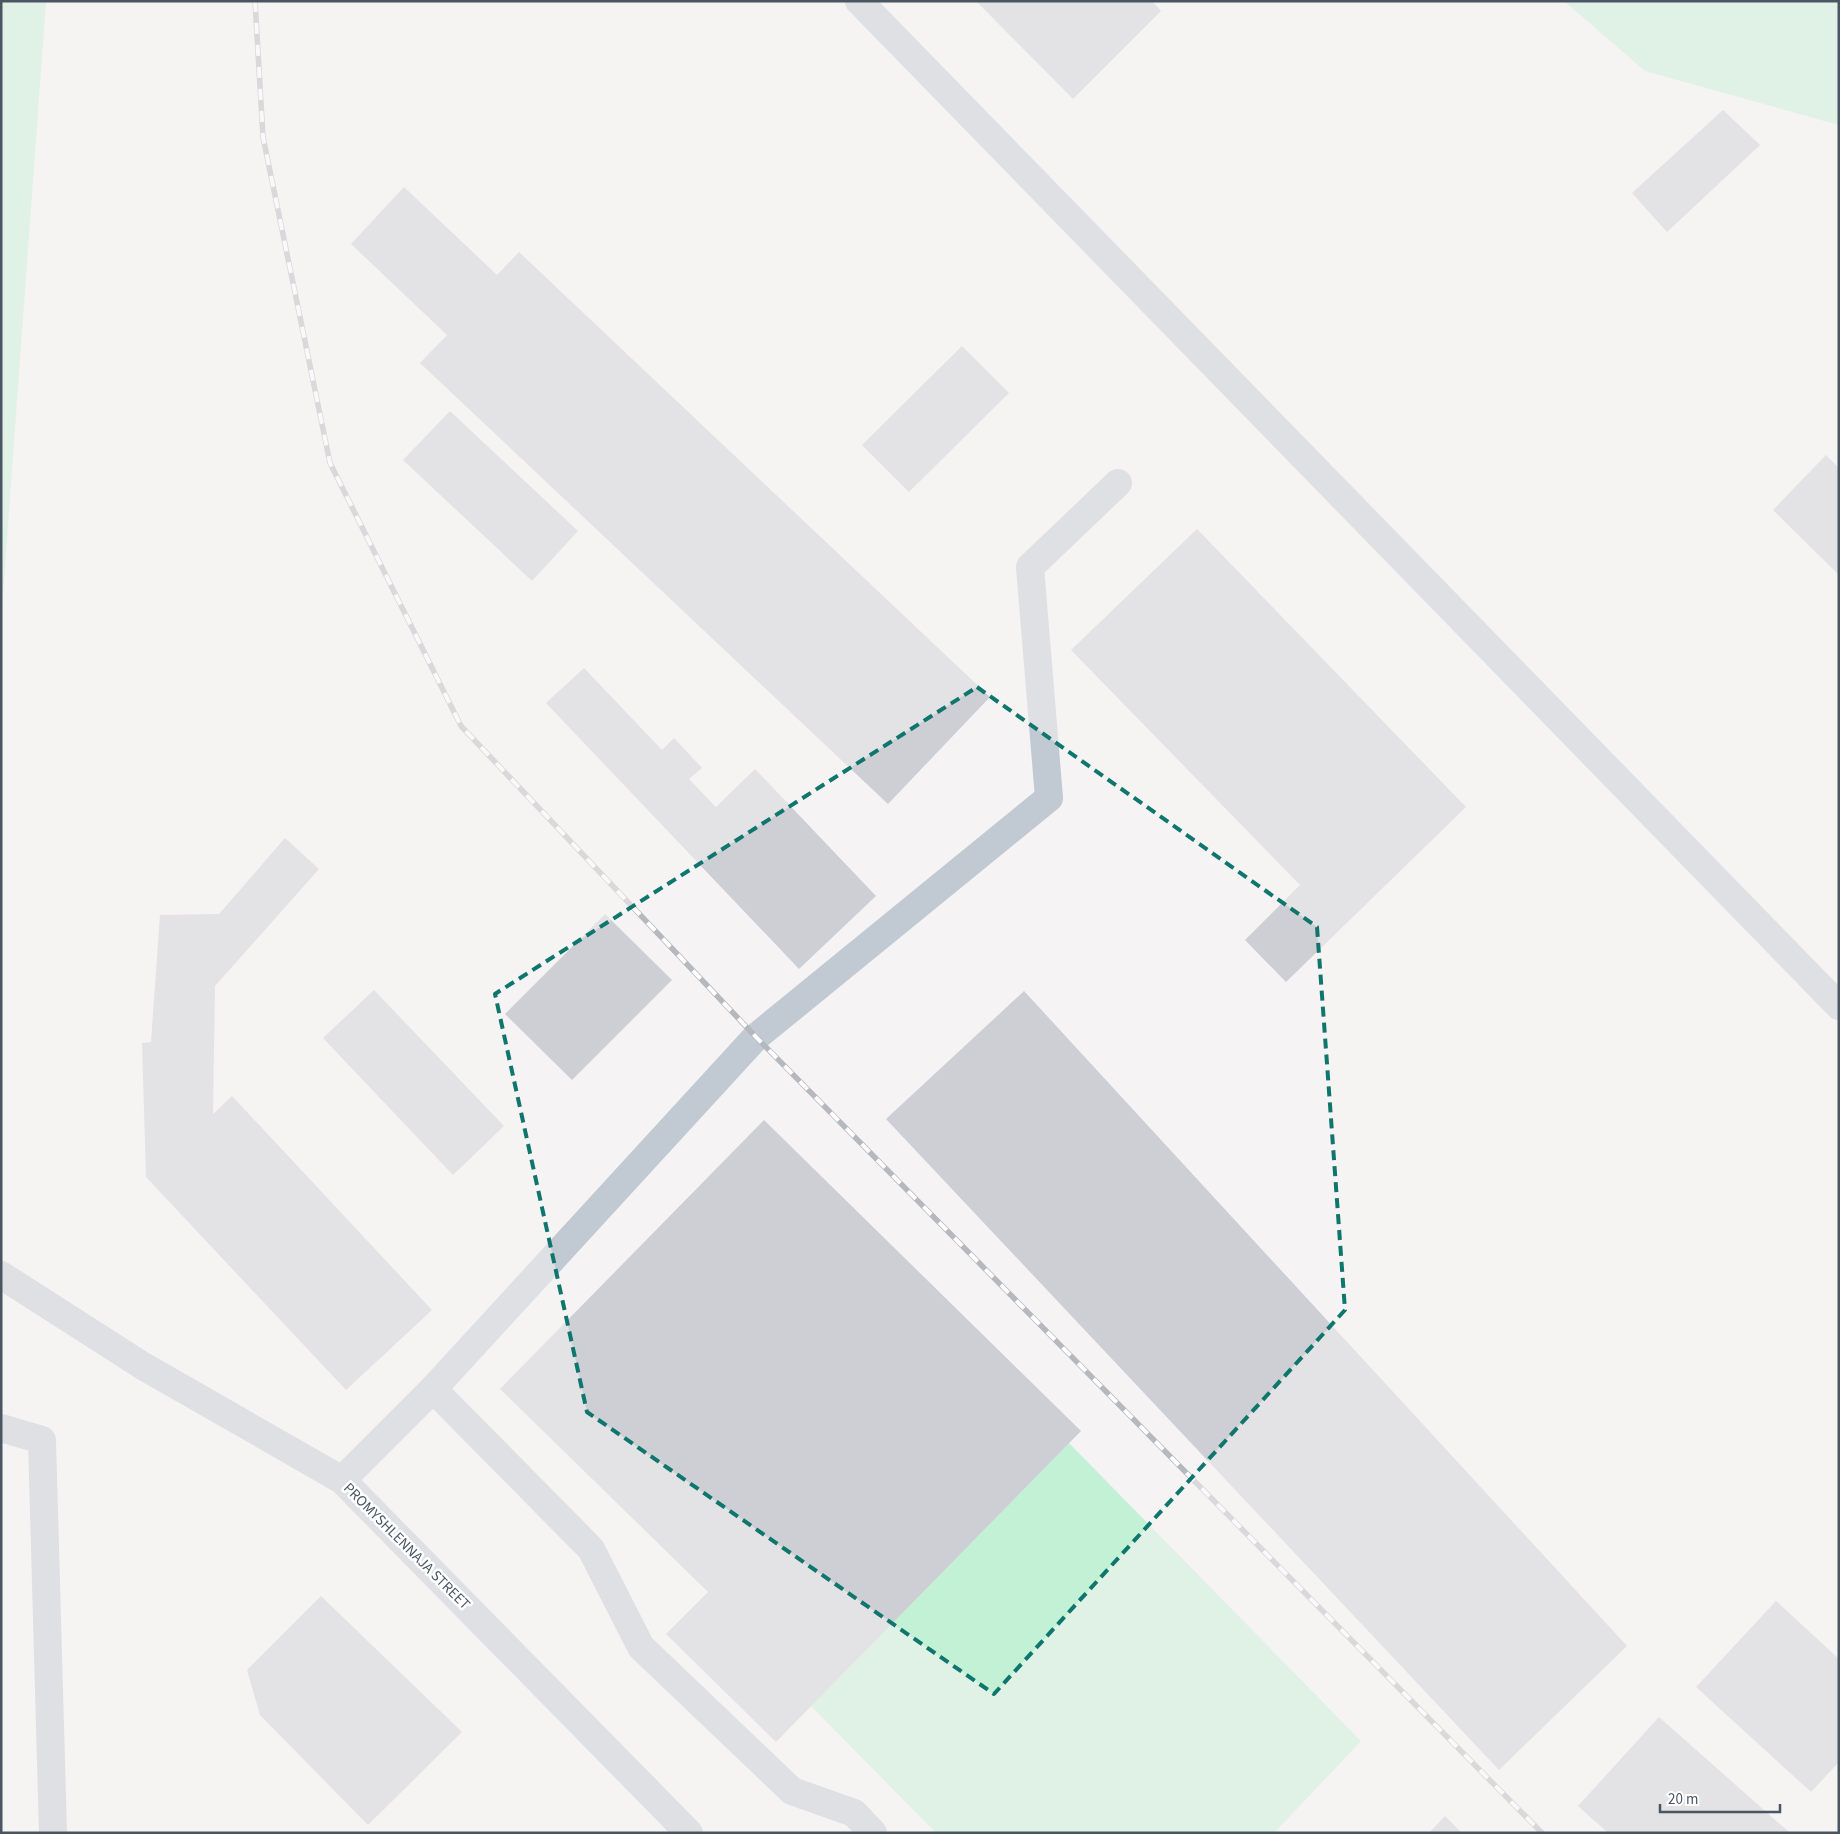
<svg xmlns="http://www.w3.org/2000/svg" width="1840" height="1834" font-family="'Source Sans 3',sans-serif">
<rect width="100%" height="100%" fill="#f5f3f3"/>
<!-- green -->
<g fill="#c3f1d5">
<path d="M1 1H46L1 621Z"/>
<path d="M1564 1H1839V125L1645 71Z"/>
<path d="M1069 1443 1361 1741 1274 1833H936L811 1706Z"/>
</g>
<!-- building -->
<g fill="#cdcfd5">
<path d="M976 1H1152L1161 11 1073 99Z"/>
<path d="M1723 110 1760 145 1667 232 1632 193Z"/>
<path d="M404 187 497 275 519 252 990 697 888 804 420 363 447 335 351 244Z"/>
<path d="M962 346 1009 393 909 492 862 445Z"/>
<path d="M450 411 578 531 532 581 403 460Z"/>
<path d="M1826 455 1839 468V575L1773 510Z"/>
<path d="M1197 529 1466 807 1286 982 1245 940 1300 885 1071 650Z"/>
<path d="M584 668 662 750 674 738 702 768 689 779 716 807 755 769 876 896 799 969 546 703Z"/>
<path d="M285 838 319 869 215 986 213 1114 232 1096 432 1310 346 1390 146 1177 142 1043 151 1042 160 915 219 914Z"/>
<path d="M605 914 672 980 572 1080 505 1014Z"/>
<path d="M374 990 504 1126 453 1175 323 1038Z"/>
<path d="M1024 991 1627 1646 1499 1770 886 1119Z"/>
<path d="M764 1120 1081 1431 776 1742 666 1634 708 1592 500 1389Z"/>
<path d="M321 1596 462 1732 368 1825 260 1715 247 1670Z"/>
<path d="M1776 1601 1839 1659V1762L1811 1792 1696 1687Z"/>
<path d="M1659 1717 1790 1833H1608L1578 1806Z"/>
<path d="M1445 1816 1462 1833H1429Z"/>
</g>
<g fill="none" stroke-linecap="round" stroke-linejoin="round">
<!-- minor -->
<g stroke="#c1cad2" stroke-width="28">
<path d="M859 1 1839 1006"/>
<path d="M1 1275 143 1366 342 1480 689 1833"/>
<path d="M433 1389 591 1549 641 1647 792 1791 854 1813 873 1833"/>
<path d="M1 1428 42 1440 53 1833"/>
<path d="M342 1480 433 1389 756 1037 1049 798 1030 567 1118 483"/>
</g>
<defs>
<path id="rail" d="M255 1 263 137 330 463 461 726 756 1037 1542 1833"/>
</defs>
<!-- rail casing -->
<use href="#rail" stroke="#b5b8bd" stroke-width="5.5"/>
<!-- rail -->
<use href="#rail" stroke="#fff" stroke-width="4" stroke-dasharray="11" stroke-linecap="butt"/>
</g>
<!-- marked area -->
<path d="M0 0H1840V1834H0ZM977 687 1317 927 1345 1310 994 1694 587 1412 495 994Z" fill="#f5f3f3" fill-opacity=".55" fill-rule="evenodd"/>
<path fill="none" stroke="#0f766e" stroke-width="4" stroke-dasharray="10 6" stroke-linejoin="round" d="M977 687 1317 927 1345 1310 994 1694 587 1412 495 994Z"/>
<g text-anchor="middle" stroke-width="5" stroke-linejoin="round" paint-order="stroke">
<!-- street labels -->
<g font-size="15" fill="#4a5661" stroke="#fff">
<text transform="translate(407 1546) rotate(45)" y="5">PROMYSHLENNAJA STREET</text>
</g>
</g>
<!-- border -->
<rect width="1840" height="1834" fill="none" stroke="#4a5661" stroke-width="5"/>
<!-- scale -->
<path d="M1660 1804v8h120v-8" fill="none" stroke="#4a5661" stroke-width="2.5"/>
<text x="1668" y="1804" font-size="15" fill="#4a5661" stroke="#ffffff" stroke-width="4" paint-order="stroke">20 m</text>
</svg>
